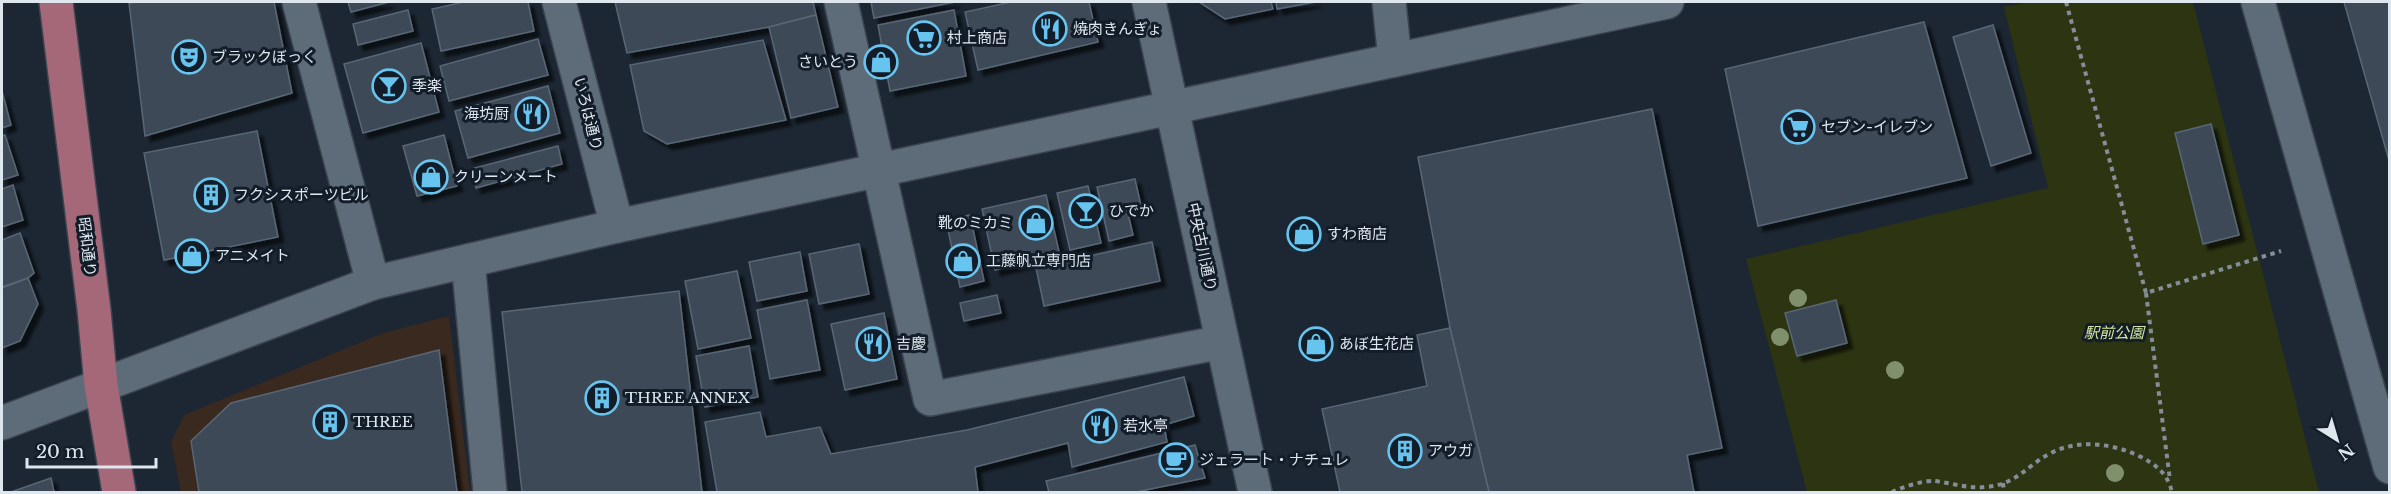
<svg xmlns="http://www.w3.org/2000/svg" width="2391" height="494" font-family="'Libre Baskerville','Noto Sans JP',serif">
<defs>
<filter id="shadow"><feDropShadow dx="5.5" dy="5.5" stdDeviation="1.5" flood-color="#0009"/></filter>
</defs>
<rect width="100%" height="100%" fill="#1c2733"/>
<!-- commercial -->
<path fill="#39291f" d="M449 316 470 492H181L171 443 184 415 383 333Z"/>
<!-- green -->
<path fill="#2c3411" d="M2028 2H2193L2319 492H1807L1746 259 2048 188 2004 7Z"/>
<!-- building -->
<g fill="#3d4957" stroke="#596675" stroke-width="1.5" filter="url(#shadow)">
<path d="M139 2H274L292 93 145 136 129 3Z"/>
<path d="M348 2H389L351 12Z"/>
<path d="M464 2H528L534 31 441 51 432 9Z"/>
<path d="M615 2H813L816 15 769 27 627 53Z"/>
<path d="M871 2H955L874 18Z"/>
<path d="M1011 2H1089L1098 42 978 70 965 12Z"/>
<path d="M1199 2H1271L1273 9 1225 19Z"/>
<path d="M1276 2H1316L1277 9Z"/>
<path d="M2344 2H2390V164Z"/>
<path d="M408 10 413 31 358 45 353 24Z"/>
<path d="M954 10 966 76 890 91 878 25Z"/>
<path d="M816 15 838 107 791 118 769 27Z"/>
<path d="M1924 22 1967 178 1758 226 1725 69Z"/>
<path d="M1993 25 2031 153 1991 166 1953 37Z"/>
<path d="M538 39 548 75 449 101 440 66Z"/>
<path d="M763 40 786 120 667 144 644 131 630 65Z"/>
<path d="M421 43 439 112 363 133 344 64Z"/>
<path d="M548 86 560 133 468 158 455 111Z"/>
<path d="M2 91 11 125 2 128Z"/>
<path d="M1652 109 1722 448 1687 455 1694 492H1489L1450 328 1418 157Z"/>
<path d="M2211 124 2239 235 2203 244 2175 133Z"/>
<path d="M257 131 278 237 164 260 144 153Z"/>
<path d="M5 135 18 175 2 180V136Z"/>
<path d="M444 135 457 186 417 196 403 146Z"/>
<path d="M558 146 562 164 476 188 471 169Z"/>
<path d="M1135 179 1141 206 1127 209 1133 235 1109 241 1097 187Z"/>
<path d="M13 185 23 220 2 227V189Z"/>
<path d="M1088 186 1101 243 1070 250 1057 193Z"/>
<path d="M1046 195 1060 256 995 270 982 209Z"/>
<path d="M970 215 984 281 960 287 946 220Z"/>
<path d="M20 233 34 273 28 278 2 287V240Z"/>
<path d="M1152 242 1160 281 1044 306 1036 268Z"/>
<path d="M859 244 869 294 819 304 809 254Z"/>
<path d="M800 252 807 291 757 301 749 262Z"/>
<path d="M737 271 751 338 698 349 685 281Z"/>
<path d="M28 278 38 304 20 341 2 348V288Z"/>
<path d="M679 291 702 492H522L502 312Z"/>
<path d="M997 295 1001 313 964 321 960 303Z"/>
<path d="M807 300 820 370 770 379 757 310Z"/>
<path d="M1836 300 1847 343 1797 356 1785 313Z"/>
<path d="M884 313 897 379 845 390 831 324Z"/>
<path d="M1450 328 1489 492H1340L1322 409 1427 386 1417 335Z"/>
<path d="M749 346 758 397 705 407 696 356Z"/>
<path d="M439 350 457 492H199L191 441 231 403Z"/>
<path d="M1184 377 1194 416 1164 425 1167 442 1072 467 1068 443 975 467 978 492H717L705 422 760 412 766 437 820 427 831 454 967 430Z"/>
<path d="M1195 445 1205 478 1136 492H1049L1046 481Z"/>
<path d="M51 478 54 492H11Z"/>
</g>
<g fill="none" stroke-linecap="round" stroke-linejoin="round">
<defs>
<g id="minor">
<path d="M299 2 373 283"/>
<path d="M559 2 617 226"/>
<path d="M841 2 930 399 1222 342"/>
<path d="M1149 2 1255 492"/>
<path d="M1389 2 1395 60"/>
<path d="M2258 2 2390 467"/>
<path d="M468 261 490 492"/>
<path d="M2 423 373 283 617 226 1667 2"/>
</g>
<path id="major" d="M56 2 94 310 101 385 119 492"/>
</defs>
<!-- minor casing -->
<use href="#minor" stroke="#3a434e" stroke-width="36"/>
<!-- major casing -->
<use href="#major" stroke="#3a434e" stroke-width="36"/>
<!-- path -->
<g stroke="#858e98" stroke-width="4" stroke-dasharray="4.5 4.5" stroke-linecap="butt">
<path d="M2066 2 2146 293 2281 251"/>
<path d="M2146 293 2170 480"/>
<path d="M2003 483 2004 492"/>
<path d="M1892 492C1903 487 1923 480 1935 481 1952 483 1968 489 1985 487 2016 485 2025 467 2049 454 2076 439 2110 443 2137 455 2155 464 2167 472 2172 492"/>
</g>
<!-- minor -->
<use href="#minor" stroke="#5e6b79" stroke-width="33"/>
<!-- major -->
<use href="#major" stroke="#a56878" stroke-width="33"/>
</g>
<!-- trees -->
<g fill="#81906c">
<circle cx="1798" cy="298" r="9"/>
<circle cx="1780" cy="337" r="9"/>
<circle cx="1895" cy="370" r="9"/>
<circle cx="2115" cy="473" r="9"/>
</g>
<!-- icons -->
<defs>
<symbol id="restaurant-ring" viewBox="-11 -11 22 22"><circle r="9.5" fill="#121d29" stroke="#67c4ef" stroke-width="1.5"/><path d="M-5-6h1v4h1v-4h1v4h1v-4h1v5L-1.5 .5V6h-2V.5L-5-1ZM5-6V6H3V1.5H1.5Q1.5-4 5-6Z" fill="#67c4ef"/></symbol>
<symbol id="supermarket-ring" viewBox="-11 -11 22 22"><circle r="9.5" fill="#121d29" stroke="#67c4ef" stroke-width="1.5"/><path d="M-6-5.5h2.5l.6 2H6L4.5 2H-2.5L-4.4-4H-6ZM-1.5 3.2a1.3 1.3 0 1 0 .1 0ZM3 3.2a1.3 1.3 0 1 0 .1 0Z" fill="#67c4ef"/></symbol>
<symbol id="theatre-ring" viewBox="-11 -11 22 22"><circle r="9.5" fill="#121d29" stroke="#67c4ef" stroke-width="1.5"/><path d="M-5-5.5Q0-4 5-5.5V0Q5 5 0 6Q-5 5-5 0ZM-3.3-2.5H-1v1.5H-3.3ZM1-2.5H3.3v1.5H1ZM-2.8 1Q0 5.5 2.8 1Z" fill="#67c4ef"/></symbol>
<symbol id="shop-ring" viewBox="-11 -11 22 22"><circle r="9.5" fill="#121d29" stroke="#67c4ef" stroke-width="1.5"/><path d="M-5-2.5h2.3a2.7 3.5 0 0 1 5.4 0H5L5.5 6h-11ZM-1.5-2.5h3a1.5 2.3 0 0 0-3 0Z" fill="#67c4ef"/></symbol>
<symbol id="bar-ring" viewBox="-11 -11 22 22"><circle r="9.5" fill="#121d29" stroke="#67c4ef" stroke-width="1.5"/><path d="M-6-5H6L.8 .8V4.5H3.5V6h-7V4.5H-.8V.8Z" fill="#67c4ef"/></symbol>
<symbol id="building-ring" viewBox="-11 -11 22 22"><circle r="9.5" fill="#121d29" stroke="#67c4ef" stroke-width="1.5"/><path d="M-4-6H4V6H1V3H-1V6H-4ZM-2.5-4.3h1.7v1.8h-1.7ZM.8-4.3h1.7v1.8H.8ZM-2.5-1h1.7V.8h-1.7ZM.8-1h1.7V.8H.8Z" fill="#67c4ef"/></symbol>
<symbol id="cafe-ring" viewBox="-11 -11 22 22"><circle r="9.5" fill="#121d29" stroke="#67c4ef" stroke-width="1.5"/><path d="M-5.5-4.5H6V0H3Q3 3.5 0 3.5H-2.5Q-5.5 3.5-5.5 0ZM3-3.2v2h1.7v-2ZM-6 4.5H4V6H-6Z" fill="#67c4ef"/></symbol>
</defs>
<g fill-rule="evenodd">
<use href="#restaurant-ring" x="1031" y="10" width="38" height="38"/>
<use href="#supermarket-ring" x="905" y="19" width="38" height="38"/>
<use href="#theatre-ring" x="170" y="38" width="38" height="38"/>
<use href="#shop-ring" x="862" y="43" width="38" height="38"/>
<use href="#bar-ring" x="370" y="67" width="38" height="38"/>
<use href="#restaurant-ring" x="513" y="95" width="38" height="38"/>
<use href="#supermarket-ring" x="1779" y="108" width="38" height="38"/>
<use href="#shop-ring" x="412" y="158" width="38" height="38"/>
<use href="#building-ring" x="192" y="176" width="38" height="38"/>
<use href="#bar-ring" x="1067" y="192" width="38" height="38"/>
<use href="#shop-ring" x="1017" y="204" width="38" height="38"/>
<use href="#shop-ring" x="1285" y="215" width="38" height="38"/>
<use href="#shop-ring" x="173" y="237" width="38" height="38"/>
<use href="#shop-ring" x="944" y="242" width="38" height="38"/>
<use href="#restaurant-ring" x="854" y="325" width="38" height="38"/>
<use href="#shop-ring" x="1297" y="325" width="38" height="38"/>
<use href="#building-ring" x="583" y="379" width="38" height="38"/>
<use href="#building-ring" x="311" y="403" width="38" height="38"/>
<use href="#restaurant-ring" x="1081" y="407" width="38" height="38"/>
<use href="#building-ring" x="1386" y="432" width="38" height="38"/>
<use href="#cafe-ring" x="1157" y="441" width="38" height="38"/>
</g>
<g text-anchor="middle" stroke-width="6" stroke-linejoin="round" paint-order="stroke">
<!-- poi labels -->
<g font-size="15" fill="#dee6ee" stroke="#121d29" text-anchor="start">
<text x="1073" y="34">焼肉きんぎょ</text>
<text x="947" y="43">村上商店</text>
<text x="212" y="62">ブラックぼっく</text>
<text x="858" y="67" text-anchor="end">さいとう</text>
<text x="412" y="91">季楽</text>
<text x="509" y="119" text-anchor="end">海坊厨</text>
<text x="1821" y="132">セブン-イレブン</text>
<text x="454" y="182">クリーンメート</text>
<text x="234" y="200">フクシスポーツビル</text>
<text x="1109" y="216">ひでか</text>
<text x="1013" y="228" text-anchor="end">靴のミカミ</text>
<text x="1327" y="239">すわ商店</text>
<text x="215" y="261">アニメイト</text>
<text x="986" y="266">工藤帆立専門店</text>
<text x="896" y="349">吉慶</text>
<text x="1339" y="349">あぼ生花店</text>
<text x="625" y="403">THREE ANNEX</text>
<text x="353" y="427">THREE</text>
<text x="1123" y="431">若水亭</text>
<text x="1428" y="456">アウガ</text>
<text x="1199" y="465">ジェラート・ナチュレ</text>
</g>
<!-- street labels -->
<g font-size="15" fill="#dee6ee" stroke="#121d29">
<text transform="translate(588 114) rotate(76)" y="5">いろは通り</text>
<text transform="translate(87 247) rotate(83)" y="5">昭和通り</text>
<text transform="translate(1202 247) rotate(78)" y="5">中央古川通り</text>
</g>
<!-- park labels -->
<g font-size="15" font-style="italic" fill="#d3e69b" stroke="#121d29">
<text x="2114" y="338">駅前公園</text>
</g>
</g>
<!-- border -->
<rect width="2391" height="494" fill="none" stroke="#dee6ee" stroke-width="6"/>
<!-- north arrow -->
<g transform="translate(2337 440) rotate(143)" stroke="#121d29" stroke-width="4.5" paint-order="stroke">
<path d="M0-4.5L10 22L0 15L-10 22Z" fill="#dee6ee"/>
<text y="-9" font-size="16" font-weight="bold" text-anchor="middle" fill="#dee6ee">N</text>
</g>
<!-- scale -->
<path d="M27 458v9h129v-9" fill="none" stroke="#dee6ee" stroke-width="3"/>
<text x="36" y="458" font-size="18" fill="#dee6ee" stroke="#121d29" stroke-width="4.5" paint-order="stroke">20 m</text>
</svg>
